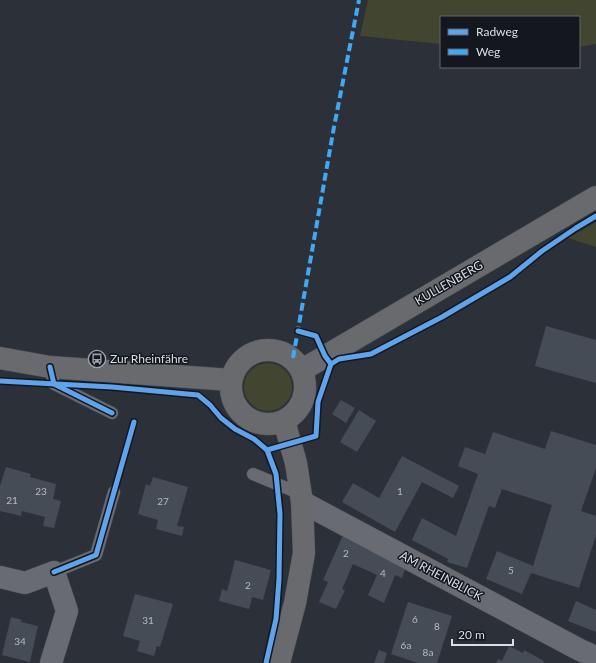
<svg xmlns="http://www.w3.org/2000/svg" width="596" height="663" font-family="Lato,sans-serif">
<rect width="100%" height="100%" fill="#2c3038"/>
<!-- green -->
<g fill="#42452f">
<path d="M368 0H596V44L579 47V17H441V44L360 36Z"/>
<path d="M596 222V247L568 238Z"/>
<circle cx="268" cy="387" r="24"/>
</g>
<!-- building -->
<g fill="#464c56">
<path d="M546 326 596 340V383L535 366Z"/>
<path d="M341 400 355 408 346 423 332 414Z"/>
<path d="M359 410 376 421 357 452 340 442Z"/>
<path d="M551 431 596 445V468L581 511 596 516V535L579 588 531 573 522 594 486 579 497 551 533 566 552 505 502 489 495 508 489 506 467 568 447 562 448 559 412 540 422 518 456 536 478 474 458 466 465 447 485 454 493 432 545 449Z"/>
<path d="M402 456 459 486 453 498 422 482 395 532 342 502 353 483 379 498Z"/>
<path d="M6 467 31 474 30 477 56 484 53 499 61 501 54 528 43 526 45 517 22 511 21 516 0 511V486Z"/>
<path d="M153 477 188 487 177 526 184 527 182 536 156 529 158 520 138 514 146 484 150 486Z"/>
<path d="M344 533 407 564 402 578 395 575 384 603 368 595 377 575 353 564 342 589 345 590 336 609 319 602 328 582 323 580Z"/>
<path d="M235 560 271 570 263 600 252 597 249 609 219 601 222 589 227 591Z"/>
<path d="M135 594 173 604 160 647 157 646 154 656 137 651 140 641 123 636Z"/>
<path d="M576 601 596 610V632L568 621Z"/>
<path d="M408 602 452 616 437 663H418L391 654Z"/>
<path d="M11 617 22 620 21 622 38 626 30 662 2 655Z"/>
<path d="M509 646 523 653 524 650 544 661 543 663H496L498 659 502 661Z"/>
<path d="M379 650 387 653 384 663H374Z"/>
</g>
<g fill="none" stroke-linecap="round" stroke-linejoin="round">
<defs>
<g id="lane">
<path d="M50 367 54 384 112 413"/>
<path d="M253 474 301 494"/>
<path d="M54 572 96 555 114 492"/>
</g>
<g id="street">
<path d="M302 502 580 650 596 657"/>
<path d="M0 577 25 583 54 572 67 611 51 663"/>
</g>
<g id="secondary">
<circle cx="268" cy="387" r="37"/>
<path d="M0 358 50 367 231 380"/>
<path d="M302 370 596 197"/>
<path d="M279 663 295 603 304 553 302 502 296 463 284 421"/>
</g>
</defs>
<!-- lane casing -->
<use href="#lane" stroke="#494c53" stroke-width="13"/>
<!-- street casing -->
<use href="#street" stroke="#494c53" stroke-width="23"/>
<!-- secondary casing -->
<use href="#secondary" stroke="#494c53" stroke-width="23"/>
<!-- lane -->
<use href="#lane" stroke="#686c72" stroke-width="12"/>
<!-- street -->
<use href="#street" stroke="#686c72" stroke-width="22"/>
<!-- secondary -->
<use href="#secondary" stroke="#686a6d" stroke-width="22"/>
<!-- quiet -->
<path stroke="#3fa9f5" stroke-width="4" stroke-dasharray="8 4" stroke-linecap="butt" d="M293 358 334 127 359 0"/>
<defs>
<g id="cycleway">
<path d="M298 331 316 336 325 356 331 364"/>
<path d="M50 367 54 384 112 413"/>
<path d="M0 381 112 387 198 395 210 405 221 418 235 429 254 439 267 450 316 436 318 402 331 364 339 359 371 354 442 317 510 277 542 251 576 228 596 216"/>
<path d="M54 572 96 555 134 422"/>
<path d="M266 663 276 619 279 579 280 514 276 474 267 450"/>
</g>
</defs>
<!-- cycleway casing -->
<use href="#cycleway" stroke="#14171d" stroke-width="8"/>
<!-- cycleway -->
<use href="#cycleway" stroke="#60a3ed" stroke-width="5"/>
</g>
<!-- icons -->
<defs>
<symbol id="bus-ring" viewBox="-11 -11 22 22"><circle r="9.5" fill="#14171d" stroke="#9da1aa" stroke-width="1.5"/><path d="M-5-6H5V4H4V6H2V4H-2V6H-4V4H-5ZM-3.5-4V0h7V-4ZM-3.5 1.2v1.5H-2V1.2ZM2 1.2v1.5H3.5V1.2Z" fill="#9da1aa"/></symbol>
</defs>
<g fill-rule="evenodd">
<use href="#bus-ring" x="87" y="349" width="20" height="20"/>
</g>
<g text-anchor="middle" stroke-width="3" stroke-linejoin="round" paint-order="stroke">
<!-- number labels -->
<g font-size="10" fill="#b5bac3">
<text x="41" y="495">23</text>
<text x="400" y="495">1</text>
<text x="12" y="504">21</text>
<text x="163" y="505">27</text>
<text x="346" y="557">2</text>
<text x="511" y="574">5</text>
<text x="383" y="577">4</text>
<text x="248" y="589">2</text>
<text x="415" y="623">6</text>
<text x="148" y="624">31</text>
<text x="437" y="630">8</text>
<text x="20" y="645">34</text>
<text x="406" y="649">6a</text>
<text x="428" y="656">8a</text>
</g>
<!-- street labels -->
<g font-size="12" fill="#dadee7" stroke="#14171d">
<text transform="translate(449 283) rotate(-30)" y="4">KULLENBERG</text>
<text transform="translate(441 576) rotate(28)" y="4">AM RHEINBLICK</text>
</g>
<!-- poi labels -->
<g font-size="12" fill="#dadee7" stroke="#14171d" text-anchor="start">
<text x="110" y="363">Zur Rheinfähre</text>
</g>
</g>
<!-- legend -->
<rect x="440" y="16" width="140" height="52" fill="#14171d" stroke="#63676e"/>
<rect x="448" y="29" width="20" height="6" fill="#60a3ed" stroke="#63676e"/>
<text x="476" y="36" font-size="12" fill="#dadee7">Radweg</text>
<rect x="448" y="49" width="20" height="6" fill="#3fa9f5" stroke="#63676e"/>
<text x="476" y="56" font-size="12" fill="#dadee7">Weg</text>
<!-- scale -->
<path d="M452 639v6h61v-6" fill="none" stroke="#dadee7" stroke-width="2"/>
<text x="458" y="639" font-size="12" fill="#dadee7" stroke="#14171d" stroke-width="3" paint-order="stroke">20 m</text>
</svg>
